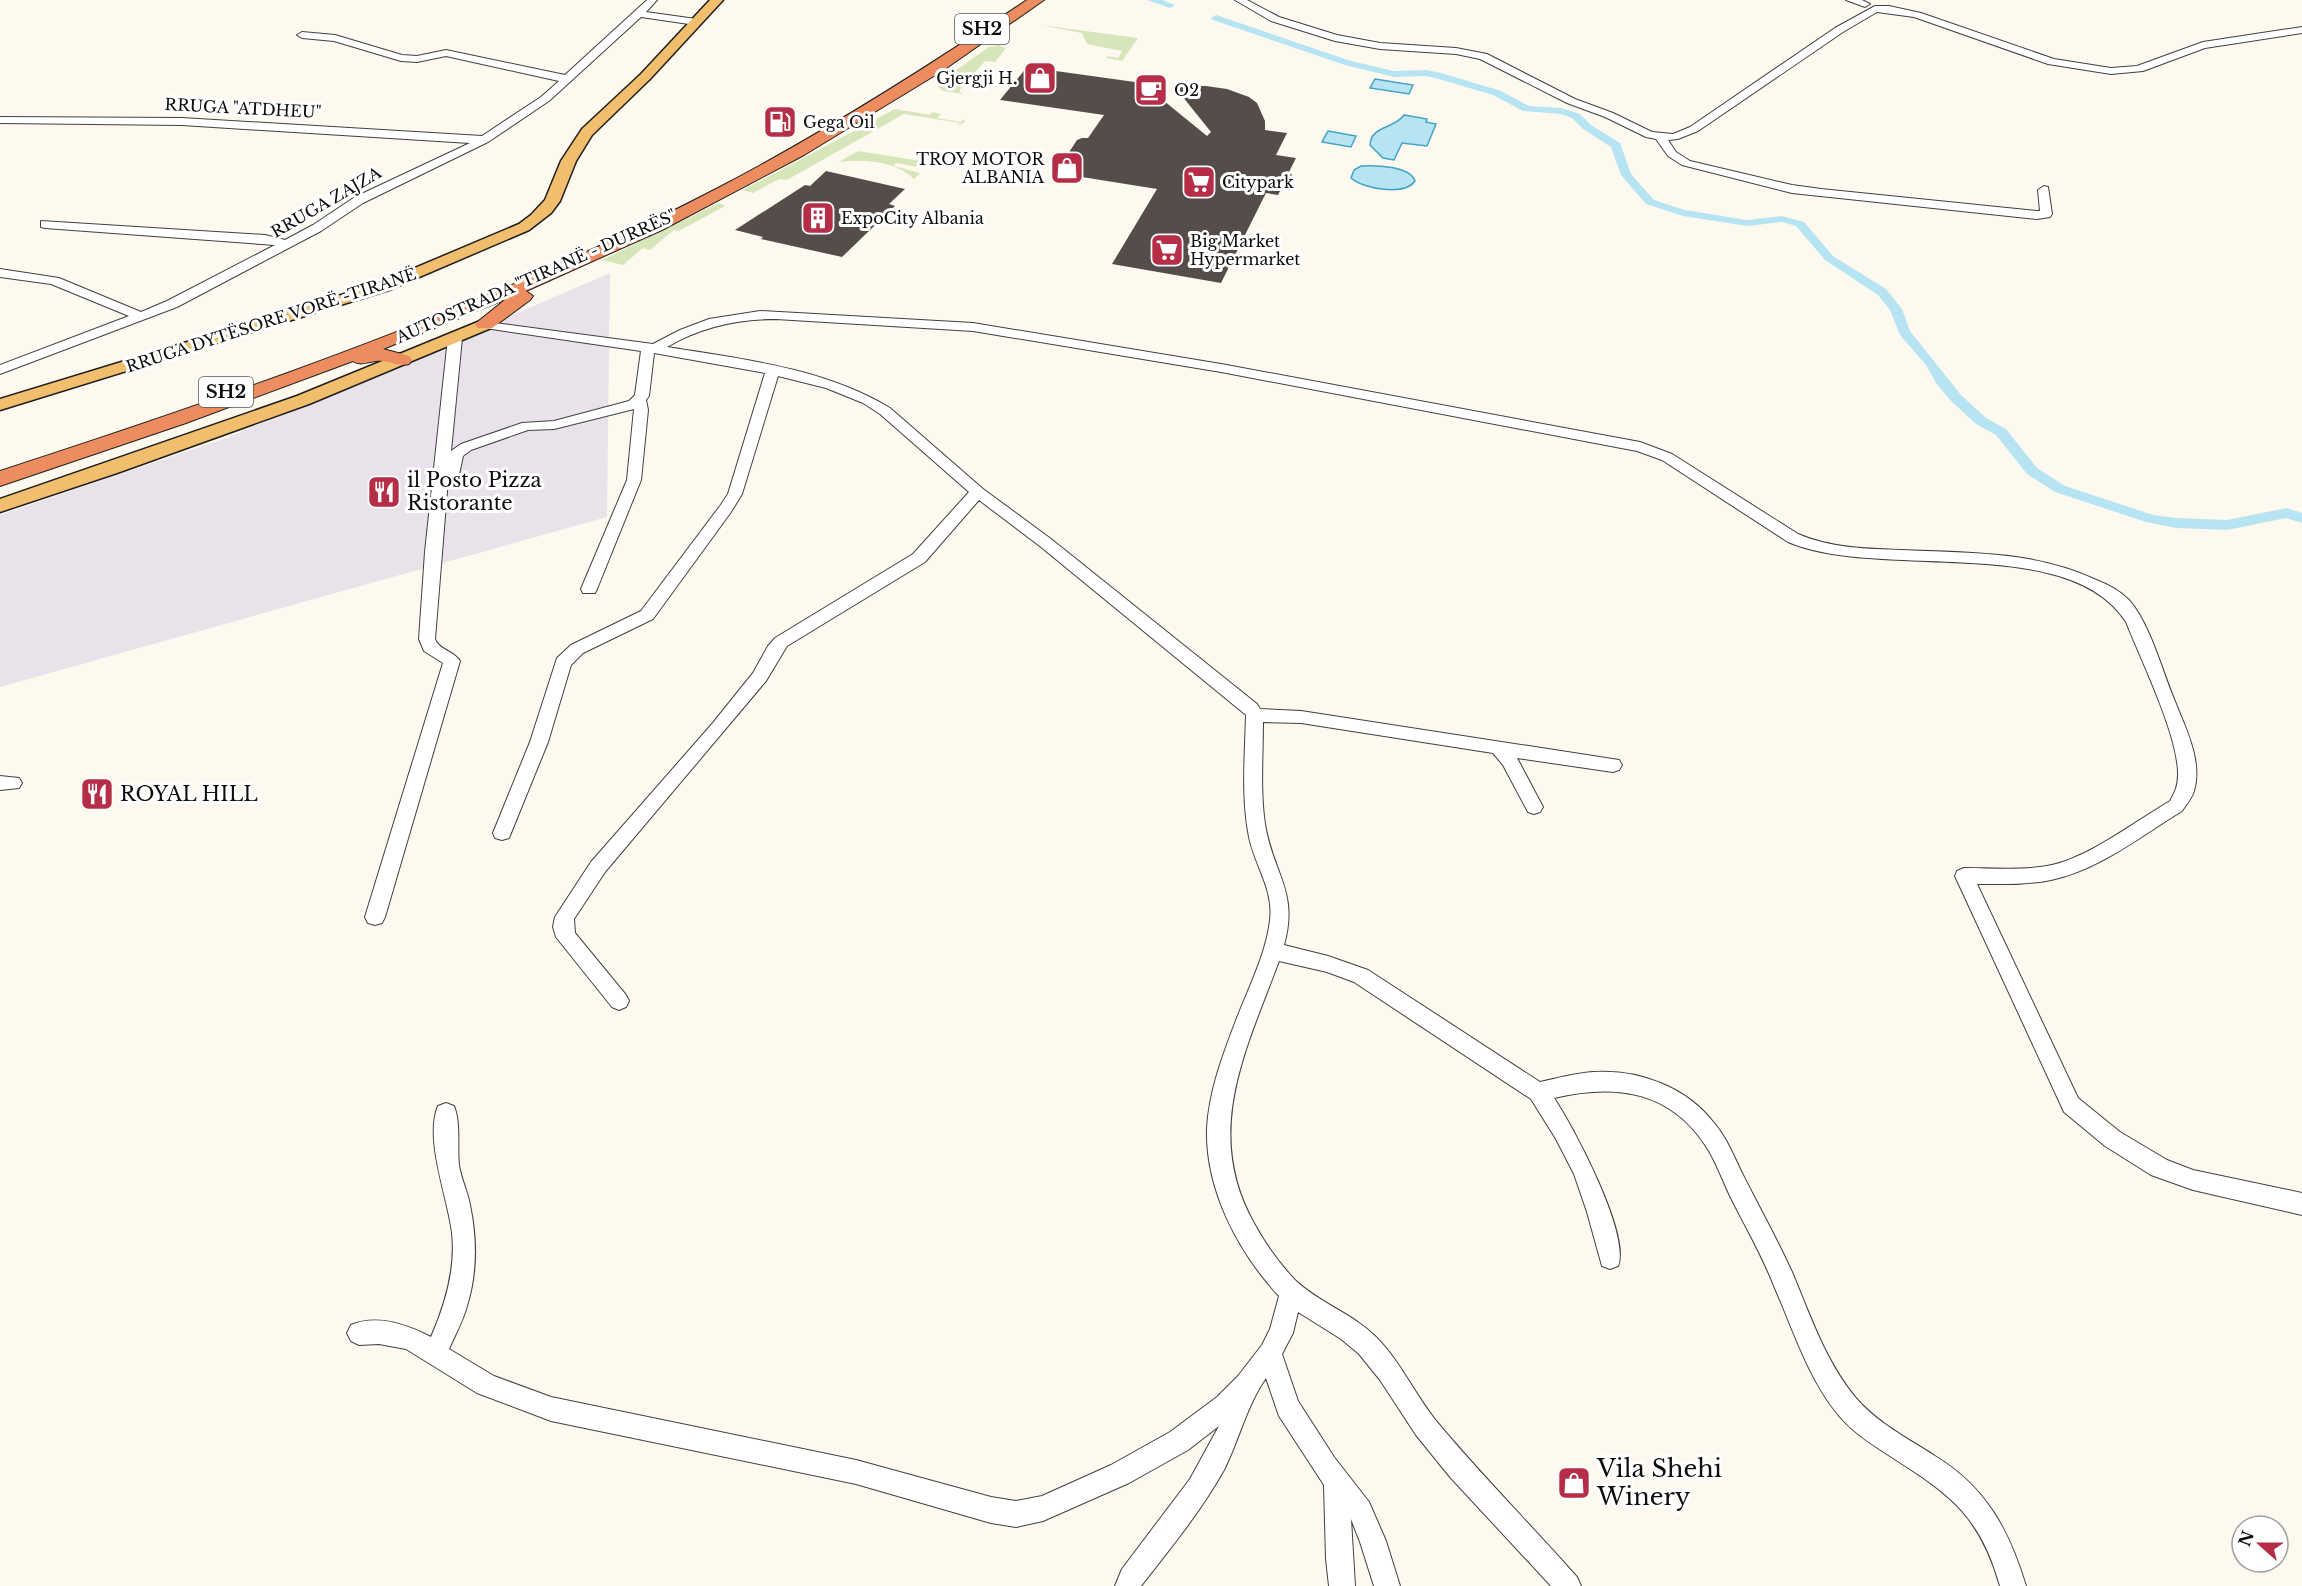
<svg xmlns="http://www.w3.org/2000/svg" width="2302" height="1586" font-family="'Libre Baskerville',serif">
<rect width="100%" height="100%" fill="#fef9ee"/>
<!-- industrial -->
<path fill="#e9e2eb" d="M610 273 607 517 0 687V515L229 437Z"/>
<!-- green -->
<g fill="#d7e6ba">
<path d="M1040 25 1138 38 1122 61 1106 58 1108 56 1118 58 1122 51 1087 44 1082 33Z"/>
<path d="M999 45 1006 48 995 62 985 61 959 91 964 94 943 91 938 87V83L989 47Z"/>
<path d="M895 109 930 115 932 112 941 114 937 118 961 122 964 119 965 122 958 126 960 123 904 114 787 180 779 179 753 193 743 190Z"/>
<path d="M858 151 927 162 930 164 923 168 896 163 894 166 920 173 914 179C895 161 865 159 839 162Z"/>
<path d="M719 203 725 206 679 231 674 230 650 250 643 248 623 265 602 260Z"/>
</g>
<!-- water -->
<g fill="#b6e4f2" stroke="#41a3c5" stroke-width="1.5">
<path d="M1375 79 1413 85 1409 94 1370 88Z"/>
<path d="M1404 115 1427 119 1426 122 1436 124 1427 146 1402 143 1394 160 1383 158 1370 145C1371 125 1395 129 1404 115Z"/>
<path d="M1328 131 1356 136 1351 147 1322 142Z"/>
<path d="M1361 166C1376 165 1410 166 1415 181 1405 196 1363 189 1351 178L1354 170Z"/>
</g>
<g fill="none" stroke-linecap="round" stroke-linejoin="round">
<!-- canal -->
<g fill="#b6e4f2" fill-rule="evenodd">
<path d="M1147 0H1162L1175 5 1170 8Z"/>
<path d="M1216 15 1351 61 1394 71 1426 70 1441 73 1501 91 1529 106 1561 108 1580 114 1591 125 1620 143 1631 174 1654 200 1685 210 1747 220 1782 216 1804 222 1833 256 1886 289 1902 309 1910 331 1961 395 1986 418 2006 429 2037 468 2065 486 2153 515 2176 518 2227 520 2287 508 2302 513V523L2286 518 2227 530 2176 528 2146 522 2055 492 2027 474 1996 435 1976 424 1951 401 1936 383 1926 365 1900 335 1890 310 1878 295 1825 260 1796 226 1782 222 1747 226 1683 216 1646 204 1621 175 1611 147 1583 129 1572 118 1560 114 1523 111 1493 95 1439 79 1426 76 1394 77 1345 65 1213 20 1211 18Z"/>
</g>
</g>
<!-- building -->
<g fill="#554d4a">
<path d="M1027 67 1142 83 1207 136 1211 132 1174 86H1206L1227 89 1249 97 1257 103 1265 121V130L1287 133 1276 155 1296 158 1288 174H1292L1285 190 1281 189 1278 195 1266 193 1221 283 1112 264 1157 189 1063 174 1071 162 1066 161 1068 157H1066L1077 140 1082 138H1088L1104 115 1000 100Z"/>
<path d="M826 171 905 189 889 204 895 206 842 257 761 239 763 237 735 230 805 185 810 186Z"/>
</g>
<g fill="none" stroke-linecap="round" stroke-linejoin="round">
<defs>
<g id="minor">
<path d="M647 0H657L646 12 696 19 701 22 696 25 641 17 549 101 488 142 363 203 321 231 177 307 0 374V365L129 316 51 284 0 277V269L59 278 141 312 167 301 275 245 45 228 41 227V221L265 235 285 240 313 225 355 197 470 143 182 125 0 123V117L182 118 482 136 541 97 559 81 446 56 417 62 401 61 334 41 302 38 297 35 302 32 335 35 402 55 417 56 446 50 565 75Z"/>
<path d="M1235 0H1247L1279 17 1337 35 1380 43 1456 48 1487 54 1575 99 1613 113 1652 132 1673 134 1690 127 1835 28 1875 6H1889L1921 13 2054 59 2111 68 2137 66 2203 42 2302 27V33L2205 48 2143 71 2111 74 2048 64 1914 17 1877 12 1843 32 1698 131 1678 139 1668 140 1676 152 1690 161 1792 185 1821 189 2037 211H2040L2038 190 2044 186 2048 187 2052 214 2050 217 2037 219 1792 193 1682 165 1668 156 1656 139 1646 137 1605 117 1567 103 1480 59 1456 54 1380 49 1335 41 1271 21Z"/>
<path d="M1846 0H1862L1870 4 1865 7Z"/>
<path d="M760 311 973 323 1221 364 1640 442 1672 454 1798 534C1830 548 1868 549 1902 550 1966 553 2035 551 2094 579 2107 584 2119 590 2129 600 2150 624 2162 670 2174 699 2185 727 2203 761 2194 791 2192 798 2186 805 2182 811 2141 836 2099 870 2051 880 2027 885 2002 884 1977 884L2078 1098 2120 1132 2167 1160 2193 1170 2302 1193V1215L2193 1190 2151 1175 2105 1146 2064 1112 1955 876 1957 871 1964 868C1993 868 2023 871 2052 865 2089 857 2136 821 2170 801 2175 792 2178 786 2178 775 2179 737 2141 660 2126 622 2069 532 1879 581 1788 542L1662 460 1637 451 1221 372 973 331 776 319C737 319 701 327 667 347 742 359 824 368 890 408L983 489 1051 539 1257 704 1260 709 1301 711 1619 760 1622 765 1619 770 1613 772 1517 758 1543 807 1540 812 1534 814 1528 812 1503 765 1493 753 1301 723 1263 722C1263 756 1260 790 1265 824 1273 874 1299 891 1284 945L1328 956 1368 970 1540 1082C1558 1078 1576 1073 1594 1072 1638 1069 1687 1087 1714 1123 1727 1138 1734 1157 1743 1175 1759 1207 1777 1239 1792 1272 1810 1315 1825 1360 1855 1397 1876 1422 1907 1438 1935 1456 1986 1487 2009 1530 2026 1586H2000C1981 1519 1953 1496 1896 1460 1875 1446 1852 1433 1836 1412 1807 1375 1793 1329 1774 1286 1762 1255 1745 1226 1730 1196 1723 1181 1717 1165 1709 1151 1673 1091 1617 1083 1554 1098 1573 1126 1631 1235 1618 1266L1610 1269 1602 1266 1587 1212 1574 1174 1556 1139 1531 1099 1354 982 1327 972 1279 961C1246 1050 1202 1133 1255 1225 1266 1245 1279 1263 1295 1280 1319 1303 1352 1313 1376 1337 1401 1362 1415 1395 1437 1422 1482 1476 1531 1525 1577 1577L1581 1586H1551L1450 1477 1416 1435 1380 1380 1359 1354 1341 1339 1298 1312 1293 1333 1282 1354 1298 1401 1334 1457 1369 1502 1386 1541 1400 1586H1374L1360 1542 1351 1519 1355 1586H1329L1326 1559 1324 1485 1279 1416 1266 1378C1247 1405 1239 1440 1224 1470 1201 1511 1170 1549 1141 1586H1115L1122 1569 1190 1479 1219 1426 1188 1450 1129 1483 1043 1521 1016 1527 991 1523 856 1484 551 1421 477 1393 406 1349 379 1344 359 1345 351 1341 347 1333 351 1325C377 1314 406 1324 431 1337 445 1305 456 1269 452 1233 448 1198 424 1139 438 1106L446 1103 454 1106C461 1123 457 1147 459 1165 461 1179 468 1192 470 1205 477 1238 477 1274 467 1306 463 1321 455 1335 449 1349L494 1376 551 1397 856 1460 991 1497 1016 1501 1042 1496 1111 1465 1170 1432 1217 1397 1238 1376 1262 1345 1270 1329 1279 1296C1238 1252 1205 1189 1207 1128 1209 1092 1222 1057 1235 1023 1247 991 1266 955 1270 920 1274 890 1255 866 1249 837 1241 797 1245 756 1246 715L1041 547 979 500 925 562 787 646 766 681 605 872 574 919 575 933 626 995 629 1001 626 1007 619 1010 612 1007 556 937 553 927 555 917 591 862 712 724 753 673 768 646 775 638 913 554 969 492 880 414 863 403 826 388 778 376 742 494 731 512 653 619 583 653 571 665 548 742 511 833 509 838 502 840 495 838 493 833 530 742 557 658 571 645 641 611 720 506 728 494 765 373 654 353 649 396 646 400 648 410 641 480 597 589 595 593H583L581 589 627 480 634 409 554 429 528 430 471 450 463 456 458 479H448L435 639C439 650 454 651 460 661L385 917 382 923 375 925 368 923 365 917 443 663 424 651 419 639 425 552 448 338 455 334 462 338 451 451 461 444 522 423 554 421 629 401 635 395 641 351 485 328 480 327 478 324 480 321 653 344 680 330 709 319Z"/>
<path d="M0 776 19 778 22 783 19 788 0 790Z"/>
</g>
<g id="major">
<path d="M710 0H723L650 79 592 135 576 161 560 201 551 213 529 230 389 290 0 410V399L377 284 519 224 531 215 545 200 561 161 582 129 641 74Z"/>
<path d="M485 319 491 320 493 324 491 328 309 404 117 473 0 512V499L297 396Z"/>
</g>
<path id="highway" d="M1027 0H1044L942 71 804 155 662 230 526 291 533 296 530 300 492 328H478L475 324 506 299 383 349 409 356 412 360 409 364C397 367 387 359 376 361 366 362 361 366 353 361L186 423 0 486V471C243 392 494 305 720 187 827 131 928 67 1027 0Z"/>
</defs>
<!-- minor casing -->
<use href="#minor" stroke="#404040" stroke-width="2"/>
<!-- major casing -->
<use href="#major" stroke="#1e1e1e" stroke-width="3"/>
<!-- highway casing -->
<use href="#highway" stroke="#1e1e1e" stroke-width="2"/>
<!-- minor -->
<use href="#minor" fill="#fff" fill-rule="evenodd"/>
<!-- major -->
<use href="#major" fill="#f0be6c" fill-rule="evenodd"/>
<!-- highway -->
<use href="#highway" fill="#ec8c5f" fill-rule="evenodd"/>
</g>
<!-- icons -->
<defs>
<symbol id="shop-square" viewBox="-11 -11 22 22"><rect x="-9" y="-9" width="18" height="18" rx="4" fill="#b52d46" stroke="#fff"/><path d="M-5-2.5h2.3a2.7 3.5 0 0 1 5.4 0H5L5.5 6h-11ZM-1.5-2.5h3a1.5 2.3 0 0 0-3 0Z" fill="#fff"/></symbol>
<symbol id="cafe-square" viewBox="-11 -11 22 22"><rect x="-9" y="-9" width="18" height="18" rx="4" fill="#b52d46" stroke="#fff"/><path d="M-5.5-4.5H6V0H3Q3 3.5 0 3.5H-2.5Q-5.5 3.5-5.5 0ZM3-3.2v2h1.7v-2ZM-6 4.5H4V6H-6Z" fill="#fff"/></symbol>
<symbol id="fuel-square" viewBox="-11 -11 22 22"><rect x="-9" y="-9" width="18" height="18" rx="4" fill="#b52d46" stroke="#fff"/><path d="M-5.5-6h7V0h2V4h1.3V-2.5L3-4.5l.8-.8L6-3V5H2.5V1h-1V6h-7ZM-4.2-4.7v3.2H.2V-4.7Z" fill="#fff"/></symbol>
<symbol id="supermarket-square" viewBox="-11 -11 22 22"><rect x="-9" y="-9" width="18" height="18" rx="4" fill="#b52d46" stroke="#fff"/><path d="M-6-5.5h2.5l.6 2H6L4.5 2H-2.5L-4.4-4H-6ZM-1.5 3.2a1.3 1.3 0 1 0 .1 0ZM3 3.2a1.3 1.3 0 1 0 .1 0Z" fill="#fff"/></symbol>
<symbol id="building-square" viewBox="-11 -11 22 22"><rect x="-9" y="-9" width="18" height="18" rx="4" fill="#b52d46" stroke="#fff"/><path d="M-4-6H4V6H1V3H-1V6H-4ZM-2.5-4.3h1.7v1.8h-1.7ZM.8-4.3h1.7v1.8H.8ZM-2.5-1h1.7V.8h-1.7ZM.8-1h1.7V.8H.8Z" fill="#fff"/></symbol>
<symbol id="restaurant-square" viewBox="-11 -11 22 22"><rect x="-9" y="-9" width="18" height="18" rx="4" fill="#b52d46" stroke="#fff"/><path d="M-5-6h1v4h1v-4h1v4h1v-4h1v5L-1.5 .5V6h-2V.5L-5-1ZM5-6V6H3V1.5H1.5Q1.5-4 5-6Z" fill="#fff"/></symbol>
</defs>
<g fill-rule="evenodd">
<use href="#shop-square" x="1021" y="59" width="38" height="38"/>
<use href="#cafe-square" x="1132" y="71" width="38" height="38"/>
<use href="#fuel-square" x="761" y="103" width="38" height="38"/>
<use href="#shop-square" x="1048" y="149" width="38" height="38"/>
<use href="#supermarket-square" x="1180" y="163" width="38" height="38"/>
<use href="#building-square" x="799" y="199" width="38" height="38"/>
<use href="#supermarket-square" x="1148" y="231" width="38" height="38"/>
<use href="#restaurant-square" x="365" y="473" width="38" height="38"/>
<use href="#restaurant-square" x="78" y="775" width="38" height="38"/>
<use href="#shop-square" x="1555" y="1464" width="38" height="38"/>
</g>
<g text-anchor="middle" stroke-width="6" stroke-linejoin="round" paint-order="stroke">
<!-- far-poi labels -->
<g font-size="16" fill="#0d0d0d" stroke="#fff" text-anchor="start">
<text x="1017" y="84" text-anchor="end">Gjergji H.</text>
<text x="1174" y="96">O2</text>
<text x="803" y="128">Gega Oil</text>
<text x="1044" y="165" text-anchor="end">TROY MOTOR<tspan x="1044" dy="18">ALBANIA</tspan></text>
<text x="1222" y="188">Citypark</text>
<text x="841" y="224">ExpoCity Albania</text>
<text x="1190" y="247">Big Market<tspan x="1190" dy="18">Hypermarket</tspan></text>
</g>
<!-- far-street labels -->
<g font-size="16" fill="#0d0d0d" stroke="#fff">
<text transform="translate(243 108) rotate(3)" y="6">RRUGA "ATDHEU"</text>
<text transform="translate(326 202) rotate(-30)" y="6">RRUGA ZAJZA</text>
<text transform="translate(536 276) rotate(-24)" y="6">AUTOSTRADA "TIRANË - DURRËS"</text>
<text transform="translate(271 320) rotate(-18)" y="6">RRUGA DYTËSORE VORË -TIRANË</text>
</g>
<!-- shield labels -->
<g fill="#fff" stroke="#565656" stroke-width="1.5">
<rect x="955" y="14" width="54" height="30" rx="4.5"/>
<rect x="199" y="377" width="54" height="30" rx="4.5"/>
</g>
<g font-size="18" font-weight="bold" fill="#0d0d0d">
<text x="982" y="35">SH2</text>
<text x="226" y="398">SH2</text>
</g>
<!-- poi labels -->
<g font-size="20" fill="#0d0d0d" stroke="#fff" text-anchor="start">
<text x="407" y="487">il Posto Pizza<tspan x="407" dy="23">Ristorante</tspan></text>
<text x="120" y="801">ROYAL HILL</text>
</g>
<!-- near-poi labels -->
<g font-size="24" fill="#0d0d0d" stroke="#fff" text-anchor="start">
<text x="1597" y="1477">Vila Shehi<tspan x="1597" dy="28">Winery</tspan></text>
</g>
</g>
<!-- north arrow -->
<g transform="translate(2260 1544) rotate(291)"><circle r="28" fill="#ffffff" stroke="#9e9e9e" stroke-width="1.5"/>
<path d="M0-4.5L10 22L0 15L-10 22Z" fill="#b52d46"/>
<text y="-9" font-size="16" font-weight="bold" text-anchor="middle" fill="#0d0d0d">N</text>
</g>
</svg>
